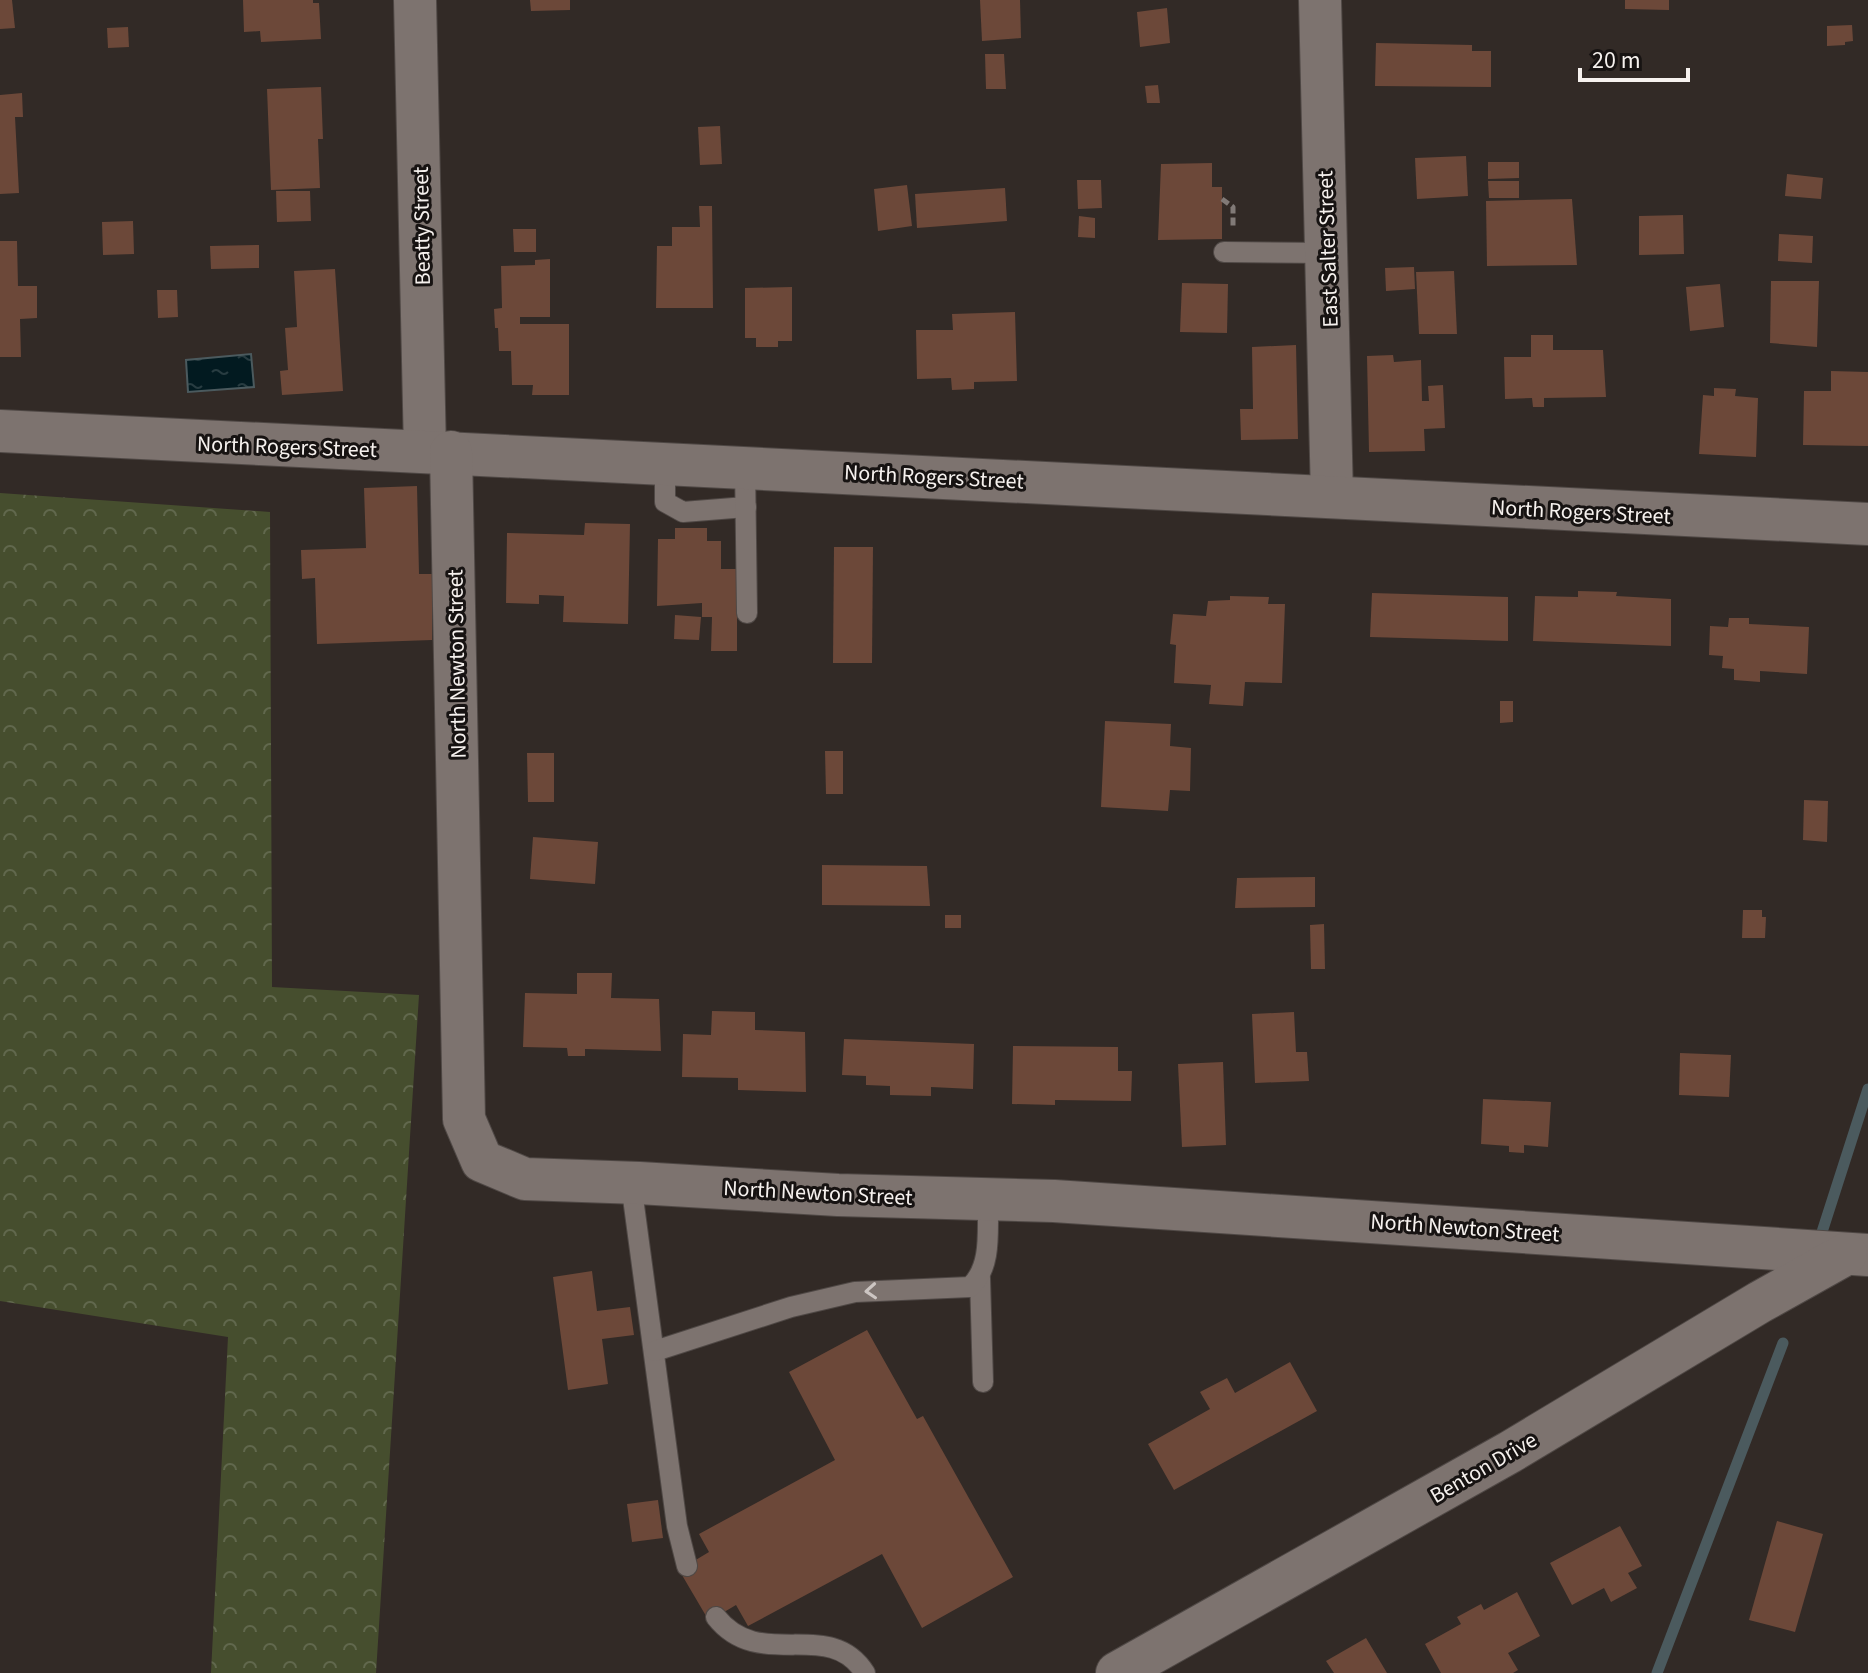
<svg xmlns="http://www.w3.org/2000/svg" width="1868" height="1673" font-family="'Source Sans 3',sans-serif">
<defs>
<pattern id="forest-crowns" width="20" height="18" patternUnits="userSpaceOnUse" patternTransform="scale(2)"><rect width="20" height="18" fill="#464e2e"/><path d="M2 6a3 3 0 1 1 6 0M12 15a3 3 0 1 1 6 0" fill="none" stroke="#61684d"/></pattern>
<pattern id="water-ripples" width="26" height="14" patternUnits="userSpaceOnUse" patternTransform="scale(2)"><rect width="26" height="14" fill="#021a20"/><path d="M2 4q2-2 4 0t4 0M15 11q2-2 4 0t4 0" fill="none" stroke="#283c41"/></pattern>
</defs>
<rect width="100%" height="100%" fill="#322a26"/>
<!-- forest -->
<path fill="url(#forest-crowns)" d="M0 493 270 512 272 987 419 995 376 1673H211L228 1337 0 1301Z"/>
<!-- water -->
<path fill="url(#water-ripples)" stroke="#4b5a5e" stroke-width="2" d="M251 354 254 387 188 392 186 360Z"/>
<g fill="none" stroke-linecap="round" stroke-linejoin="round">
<!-- stream -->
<g stroke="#4b5a5e" stroke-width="11">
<path d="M1822 1232 1868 1089"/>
<path d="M1657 1673 1783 1343"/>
</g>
</g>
<!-- building -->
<g fill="#6c4839">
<path d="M0 0H12L15 28 0 29Z"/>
<path d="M243 0H313V3H319L321 39 261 42 260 31 244 32Z"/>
<path d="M530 0H570V10L531 11Z"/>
<path d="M980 0H1020L1021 38 982 41Z"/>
<path d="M1625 0H1669V10L1625 9Z"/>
<path d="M1167 8 1170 43 1140 47 1137 12Z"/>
<path d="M1852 25 1853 41 1845 42V45L1827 46V26Z"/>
<path d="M128 27 129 47 108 48 107 28Z"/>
<path d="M1376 43 1472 45V51H1491V87L1375 86Z"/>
<path d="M985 54H1004L1006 89H986Z"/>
<path d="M1158 85 1160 103H1147L1145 86Z"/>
<path d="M321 87 323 139H318L320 188 271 190 267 89Z"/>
<path d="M22 93 23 117H15L19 193 0 194V95Z"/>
<path d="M720 126 722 164 700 165 698 127Z"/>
<path d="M1466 156 1468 196 1417 199 1415 158Z"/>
<path d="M1488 162H1519V178L1488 179Z"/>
<path d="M1212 163V187H1222V239L1158 240 1161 164Z"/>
<path d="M1787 174 1823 178 1821 199 1785 196Z"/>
<path d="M1077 180H1101L1102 208 1078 209Z"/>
<path d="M1488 181H1519V198H1489Z"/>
<path d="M907 185 912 226 878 231 874 189Z"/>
<path d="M1005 188 1007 221 917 228 915 194Z"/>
<path d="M276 191H310L311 221 277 222Z"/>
<path d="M1572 199 1577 265 1487 266 1486 201Z"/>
<path d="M699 206H712L713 308H656L657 246H672V227H700Z"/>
<path d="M1683 215 1684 254 1639 255V216Z"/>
<path d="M1079 216 1095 218V238L1078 237Z"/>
<path d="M133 221 134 254 103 255 102 222Z"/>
<path d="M513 229H536V252H514Z"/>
<path d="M1779 234 1813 236 1812 263 1778 261Z"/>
<path d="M0 241H17L18 286H37V318L20 319 21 357H0Z"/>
<path d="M259 245V268L211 269 210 246Z"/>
<path d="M550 259V317H520V324H569V395H532L533 385H512L511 351H499L498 328H495L494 309 502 308 501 266 535 265V260Z"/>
<path d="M1414 267 1415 289 1386 291 1385 268Z"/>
<path d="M335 269 343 391 282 395 280 371 288 370 285 328 297 327 294 271Z"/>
<path d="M1454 271 1457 334H1419L1416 272Z"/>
<path d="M1771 281H1819L1817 347 1770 343Z"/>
<path d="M1182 283 1228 284 1227 333 1180 332Z"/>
<path d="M1720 284 1724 327 1690 331 1686 287Z"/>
<path d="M792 287V341H778V347H756V338H745V288Z"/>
<path d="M157 290H177L178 317 158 318Z"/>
<path d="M1015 312 1017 381 974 382V389L952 390 951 378 917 379 916 330H953L952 314Z"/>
<path d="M1531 335H1553V350H1603L1606 397 1544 398V407H1533L1532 398 1505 399 1504 357H1531Z"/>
<path d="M1296 345 1298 439 1241 440 1240 409H1253L1252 347Z"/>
<path d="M1393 355 1394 362 1421 360 1422 401H1429L1428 386 1443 385 1445 428 1424 429 1425 451 1369 452 1367 356Z"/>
<path d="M1831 371 1868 372V446L1803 445 1804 391H1831Z"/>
<path d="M1714 388 1736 389 1735 396 1758 398 1756 457 1699 454 1703 395 1714 396Z"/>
<path d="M417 486 419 574H432V640L317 644 315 578 302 579 301 550 366 548 364 488Z"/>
<path d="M585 523 630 524 628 624 563 622 564 596 539 595V604L506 603 507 533 584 535Z"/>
<path d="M675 528H707V541H721V569H737V651H711L712 617H702V603L657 606 658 539H675Z"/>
<path d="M834 547H873L872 663H833Z"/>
<path d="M1578 591 1617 592 1616 596 1671 599V646L1533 641 1535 596 1578 597Z"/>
<path d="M1372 593 1508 597V641L1370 637Z"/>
<path d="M1230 596 1269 597 1268 604H1285L1282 683 1245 682 1243 706 1209 704 1211 685 1174 683 1176 645 1170 644 1173 614 1206 616 1208 601 1230 600Z"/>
<path d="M675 615 701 617 699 640 674 639Z"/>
<path d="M1729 618H1749V624L1809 627 1807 674 1760 671V682L1734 680V669L1722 668 1723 656 1709 655 1710 626 1728 627Z"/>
<path d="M1500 701H1513V722L1500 723Z"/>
<path d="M1105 721 1171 724 1170 746 1191 748 1190 791 1170 790 1168 811 1101 807Z"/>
<path d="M825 751H843V794H826Z"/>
<path d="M527 753H554V802H528Z"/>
<path d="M1804 800 1828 801 1827 842 1803 840Z"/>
<path d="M533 837 598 842 595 884 530 879Z"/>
<path d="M822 865 927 866 930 906 822 905Z"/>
<path d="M1315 877V907L1235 908 1237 878Z"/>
<path d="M1743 910H1762V917H1766L1765 938H1742Z"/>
<rect x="945" y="915" width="16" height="13"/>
<path d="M1324 924 1325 969H1311L1310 925Z"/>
<path d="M577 973H612L611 998 659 999 661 1051 585 1049V1056H568L567 1048 523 1047 525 993 577 994Z"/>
<path d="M712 1011 755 1012V1030L805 1032 806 1092 738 1090V1078L682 1077 683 1034 711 1035Z"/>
<path d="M1294 1012 1296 1052H1307L1309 1081 1255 1083 1252 1014Z"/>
<path d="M844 1039 974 1044 973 1089 931 1087V1096L890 1095V1086L866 1085V1076L842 1075Z"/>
<path d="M1013 1046 1118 1047V1071H1132L1131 1101 1055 1100V1105L1012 1104Z"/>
<path d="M1680 1053 1731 1055 1729 1097 1679 1095Z"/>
<path d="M1223 1062 1226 1145 1182 1147 1178 1064Z"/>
<path d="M1483 1099 1551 1102 1548 1147 1524 1145V1153L1509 1152V1146L1481 1144Z"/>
<path d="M592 1271 597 1311 630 1307 634 1335 602 1339 608 1384 568 1390 553 1277Z"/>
<path d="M867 1330 917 1419 923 1416 1013 1577 922 1628 882 1554 748 1626 736 1605 709 1621 679 1570 709 1552 699 1534 835 1460 789 1372Z"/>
<path d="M1290 1362 1317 1411 1174 1490 1148 1444 1210 1409 1200 1392 1227 1378 1235 1393Z"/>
<path d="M658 1500 663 1538 632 1542 627 1504Z"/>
<path d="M1777 1521 1823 1534 1795 1632 1749 1620Z"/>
<path d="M1620 1526 1642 1566 1628 1573 1637 1588 1611 1602 1604 1588 1572 1605 1550 1563Z"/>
<path d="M1517 1592 1540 1636 1508 1653 1518 1670 1513 1673H1441L1425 1644 1461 1624 1457 1617 1481 1604 1484 1610Z"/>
<path d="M1366 1638 1387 1673H1334L1326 1661Z"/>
</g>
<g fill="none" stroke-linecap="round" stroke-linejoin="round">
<defs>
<g id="service">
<path d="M1224 252 1327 253"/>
<path d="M665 463V502L683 512 746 507"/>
<path d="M745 466 747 613"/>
<path d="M631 1183 677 1526 687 1566"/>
<path d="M980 1278 983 1382"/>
<path d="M655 1351 791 1307 855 1292 970 1287C993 1266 987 1228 988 1199"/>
<path d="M716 1617C760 1673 829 1616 865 1673"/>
</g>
<g id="minor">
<path d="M415 0 425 451"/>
<path d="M1320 0 1332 497"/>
<path d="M0 431 1868 524"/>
<path d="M451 452 464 1119 482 1161 525 1179 639 1183 838 1195 1054 1201 1868 1255"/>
<path d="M1117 1673 1510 1452 1760 1302 1846 1254"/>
</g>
</defs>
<!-- service casing -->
<use href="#service" stroke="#4f4845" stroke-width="22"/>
<!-- minor casing -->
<use href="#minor" stroke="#4f4845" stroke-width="44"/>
<!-- path -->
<path stroke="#817a77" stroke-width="5" stroke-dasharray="8 4" stroke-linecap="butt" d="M1222 199 1233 207V227"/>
<!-- service -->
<use href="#service" stroke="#7d736f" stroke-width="20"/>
<!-- minor -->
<use href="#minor" stroke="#7d736f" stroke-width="42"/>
</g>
<!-- one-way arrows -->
<defs><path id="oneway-chevron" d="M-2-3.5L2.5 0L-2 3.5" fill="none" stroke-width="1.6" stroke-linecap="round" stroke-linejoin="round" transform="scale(2)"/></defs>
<use stroke="#ccc5c2" href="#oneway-chevron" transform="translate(871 1291) rotate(176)"/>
<g text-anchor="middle" stroke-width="6" stroke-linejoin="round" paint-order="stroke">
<!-- street labels -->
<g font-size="22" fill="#f6f1ee" stroke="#171312">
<text transform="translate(421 226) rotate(-91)" y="8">Beatty Street</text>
<text transform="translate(1327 249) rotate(-92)" y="8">East Salter Street</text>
<text transform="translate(287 446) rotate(2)" y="8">North Rogers Street</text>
<text transform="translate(934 476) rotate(3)" y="8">North Rogers Street</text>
<text transform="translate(1581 511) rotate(3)" y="8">North Rogers Street</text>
<text transform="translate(456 664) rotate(-91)" y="8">North Newton Street</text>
<text transform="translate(818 1192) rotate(3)" y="8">North Newton Street</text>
<text transform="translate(1465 1227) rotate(4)" y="8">North Newton Street</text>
<text transform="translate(1483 1467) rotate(-30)" y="8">Benton Drive</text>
</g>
</g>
<!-- scale -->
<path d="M1580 68v12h108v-12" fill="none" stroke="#f6f1ee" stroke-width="4"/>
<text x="1592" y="68" font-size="24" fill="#f6f1ee" stroke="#171312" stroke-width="6" paint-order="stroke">20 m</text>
</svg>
